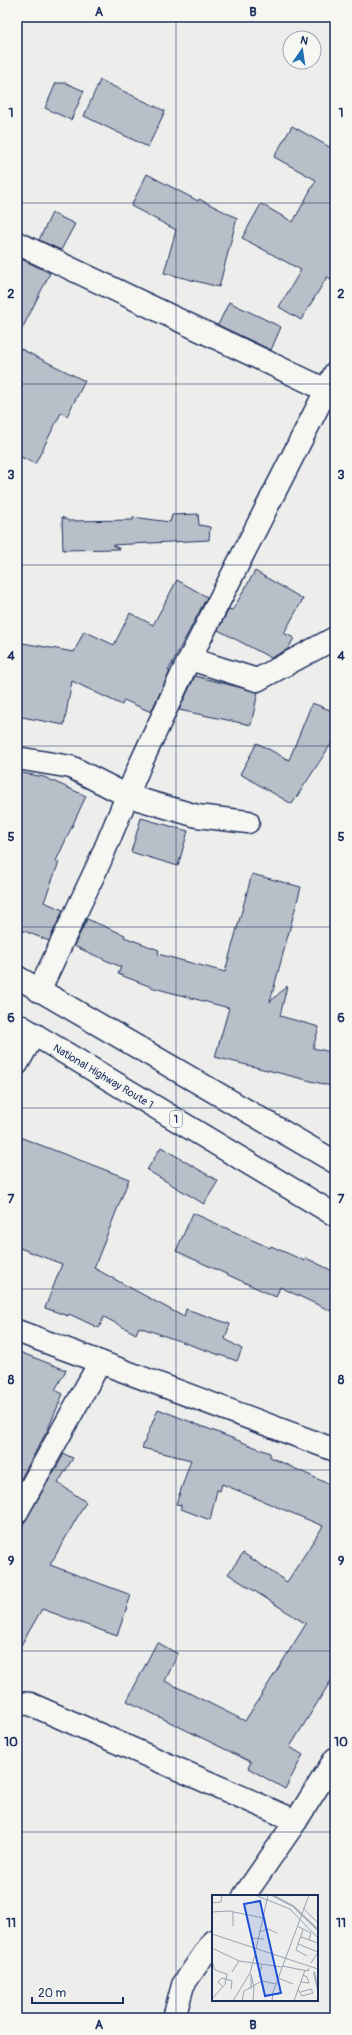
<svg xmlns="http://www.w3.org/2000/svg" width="352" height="2035" font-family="Pangolin,sans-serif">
<rect width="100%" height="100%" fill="#edeeec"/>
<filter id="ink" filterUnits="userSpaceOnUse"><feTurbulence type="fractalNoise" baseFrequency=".025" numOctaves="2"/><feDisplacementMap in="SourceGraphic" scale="8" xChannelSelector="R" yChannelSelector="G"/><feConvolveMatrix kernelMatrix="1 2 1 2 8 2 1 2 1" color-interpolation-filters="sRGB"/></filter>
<g filter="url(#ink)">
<!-- building -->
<g fill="#b9bfc8" stroke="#1b2f5e">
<path d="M100 80 165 111 148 147 84 116Z"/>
<path d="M56 83H66L84 91 71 120 45 108Z"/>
<path d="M292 126 333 149 335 145V281L327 277 301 320 279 307 301 270 242 238 261 204 293 222 316 180 274 157Z"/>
<path d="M147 174 198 201 199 199 237 218 219 287 164 273 176 230 131 206Z"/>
<path d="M52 213 75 224 61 250 39 240Z"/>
<path d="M17 257 50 273 17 339Z"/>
<path d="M229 302 281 327 271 350 218 325Z"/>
<path d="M17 347 85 381 67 416 61 413 35 464 17 455Z"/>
<path d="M198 514 199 525 210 527 209 540 112 545 120 549 63 550 62 517 69 521 133 520V517L170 522 172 515Z"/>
<path d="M255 571 303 599 284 633 294 638 288 649 271 658 218 630 229 609 232 610 235 606Z"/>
<path d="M177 580 207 597 168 671H170L151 712 124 700 122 705 72 681 64 725 17 716V642L74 652 84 631 114 645 130 613 153 625Z"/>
<path d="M195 676 258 692 251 725 179 710Z"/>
<path d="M312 703 335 712V738L292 804 240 774 257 743 289 760Z"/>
<path d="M17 772 44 777 86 796 56 861 59 862 44 902 63 910 49 941 17 928Z"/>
<path d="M141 818 188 831 178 866 131 852Z"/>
<path d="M252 874 301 887 270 1002 287 986 280 1016 319 1027 313 1048 335 1053V1087L215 1057 229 1008 154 988 118 974 121 967 74 946 87 919 125 935 124 937 159 950 158 954 225 972Z"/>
<path d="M17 1136 129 1179 94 1268 184 1317 186 1309 230 1324 225 1339 242 1349 237 1361 139 1327 136 1334 104 1317 99 1328 69 1314 68 1316 45 1308 62 1264 17 1247Z"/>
<path d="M161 1147 218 1181 204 1204 147 1170Z"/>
<path d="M193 1213 270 1248 271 1246 305 1261 306 1258 335 1272V1313L280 1287 276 1297 176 1251Z"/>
<path d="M17 1351 66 1370 55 1390 63 1394 48 1429 17 1486Z"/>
<path d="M158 1409 270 1453V1457L335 1487V1674L290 1747 303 1755 285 1789 248 1768 251 1762 127 1701 157 1642 178 1654 165 1681 245 1721 306 1624 228 1574 243 1553 287 1582 323 1526 222 1484 220 1491 217 1490 210 1520 181 1509V1505L176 1504 191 1460 142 1448Z"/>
<path d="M64 1454 73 1458 58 1483 86 1502 50 1565 131 1595 117 1636 42 1609 17 1652V1535Z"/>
</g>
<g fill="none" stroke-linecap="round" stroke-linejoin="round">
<defs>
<g id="minor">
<path d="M17 243 326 390"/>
<path d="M190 659 257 680 335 638"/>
<path d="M17 758 71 767 128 796 197 816 248 822"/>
<path d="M17 1064 34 1034"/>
<path d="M17 1331 335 1450"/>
<path d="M17 1512 100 1362"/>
<path d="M17 1703 30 1704 296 1821"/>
</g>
<path id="tertiary" d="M39 991 100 861 140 765 184 670 335 373"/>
<g id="secondary">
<path d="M244 1896 296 1821 335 1759"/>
<path d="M174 2018 183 1985 213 1941"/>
</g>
<g id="trunk">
<path d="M17 977 335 1162"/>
<path id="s1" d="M17 1024 335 1215"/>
</g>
</defs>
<!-- minor casing -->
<use href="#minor" stroke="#1b2f5e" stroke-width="25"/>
<!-- tertiary casing -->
<use href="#tertiary" stroke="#1b2f5e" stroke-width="25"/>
<!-- secondary casing -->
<use href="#secondary" stroke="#1b2f5e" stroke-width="25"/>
<!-- trunk casing -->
<use href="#trunk" stroke="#1b2f5e" stroke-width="25"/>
<!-- minor -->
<use href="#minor" stroke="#f6f6f2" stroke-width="22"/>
<!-- tertiary -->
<use href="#tertiary" stroke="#f6f6f2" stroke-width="22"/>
<!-- secondary -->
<use href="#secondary" stroke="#f6f6f2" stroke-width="22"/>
<!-- trunk -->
<use href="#trunk" stroke="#f6f6f2" stroke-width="22"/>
</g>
</g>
<!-- grid -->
<path fill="none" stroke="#1b2f5e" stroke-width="1" stroke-opacity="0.55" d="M176 17V2018M17 203H335M17 384H335M17 565H335M17 746H335M17 927H335M17 1108H335M17 1289H335M17 1470H335M17 1651H335M17 1832H335"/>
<g text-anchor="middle" stroke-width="4" stroke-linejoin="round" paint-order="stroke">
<!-- shield labels -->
<rect fill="#f6f6f2" stroke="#5d6b8a" stroke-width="1" x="170" y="1111" width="12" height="16" rx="3"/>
<g font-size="10" font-weight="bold" fill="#1b2f5e">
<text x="176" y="1123">1</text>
</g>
<!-- street labels -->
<g font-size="11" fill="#1b2f5e" stroke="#f6f6f2">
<text dy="4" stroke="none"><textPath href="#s1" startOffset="101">National Highway Route 1</textPath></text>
</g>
</g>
<!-- overview -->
<g transform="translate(212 1895)">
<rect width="106" height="106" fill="#edeeec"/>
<path fill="none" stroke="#a5acbc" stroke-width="2" d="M60 0 81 11 106 35M102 77 106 95"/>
<path fill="none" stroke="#99a2b3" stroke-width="1" d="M43 0 78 14 106 43M0 8 9 7 10 0M91 13 106 28M0 17 17 16 51 23M21 31V17M85 31 99 38 97 45M91 35 84 55 95 61M47 37 56 34 65 38M0 39 106 74M89 42 106 48M39 43 52 44M86 49 106 57 99 68M0 53 27 66 70 72M44 54 56 0M0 66 3 75 15 79 13 89 0 104M70 71 96 76 97 73M20 77 27 66M39 79 42 93 41 106M39 80V94M47 82 50 70M66 83 81 89M89 87 97 88 95 82 91 80M10 91 6 87 10 83 20 86 19 94M86 94 90 101 101 98 99 94 89 97M21 106 38 78 44 56M30 106 32 96 50 86 64 89M60 106 61 97 97 0M82 106 93 75"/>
<path fill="#1d4ed8" fill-opacity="0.15" stroke="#1d4ed8" stroke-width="2" d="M48 6 69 98 53 101 32 9Z"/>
<rect width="106" height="106" fill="none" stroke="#1b2f5e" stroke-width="2"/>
</g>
<!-- margin -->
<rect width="352" height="2035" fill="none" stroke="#f6f6f2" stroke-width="44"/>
<!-- north arrow -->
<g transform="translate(302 50) rotate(13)"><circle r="19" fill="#f6f6f2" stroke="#9ea6b7"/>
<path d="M0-3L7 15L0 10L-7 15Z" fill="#1f6fb2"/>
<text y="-6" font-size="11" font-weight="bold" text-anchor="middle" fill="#1b2f5e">N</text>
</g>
<!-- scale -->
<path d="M32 1997v6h91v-6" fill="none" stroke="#1b2f5e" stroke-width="2"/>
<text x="38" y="1997" font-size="12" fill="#1b2f5e" stroke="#f6f6f2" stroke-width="3" paint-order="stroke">20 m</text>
<rect x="22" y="22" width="308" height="1991" fill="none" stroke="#1b2f5e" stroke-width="1.5"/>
<g font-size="13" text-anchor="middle" font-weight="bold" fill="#1b2f5e">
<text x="99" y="16">A</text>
<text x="253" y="16">B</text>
<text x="11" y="117">1</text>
<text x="341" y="117">1</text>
<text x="11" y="298">2</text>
<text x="341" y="298">2</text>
<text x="11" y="479">3</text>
<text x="341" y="479">3</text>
<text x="11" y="660">4</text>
<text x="341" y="660">4</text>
<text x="11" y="841">5</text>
<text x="341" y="841">5</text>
<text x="11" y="1022">6</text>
<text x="341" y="1022">6</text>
<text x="11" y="1203">7</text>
<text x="341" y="1203">7</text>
<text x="11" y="1384">8</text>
<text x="341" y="1384">8</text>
<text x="11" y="1565">9</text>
<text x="341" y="1565">9</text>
<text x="11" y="1746">10</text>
<text x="341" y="1746">10</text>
<text x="11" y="1927">11</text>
<text x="341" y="1927">11</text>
<text x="99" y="2029">A</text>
<text x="253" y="2029">B</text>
</g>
</svg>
